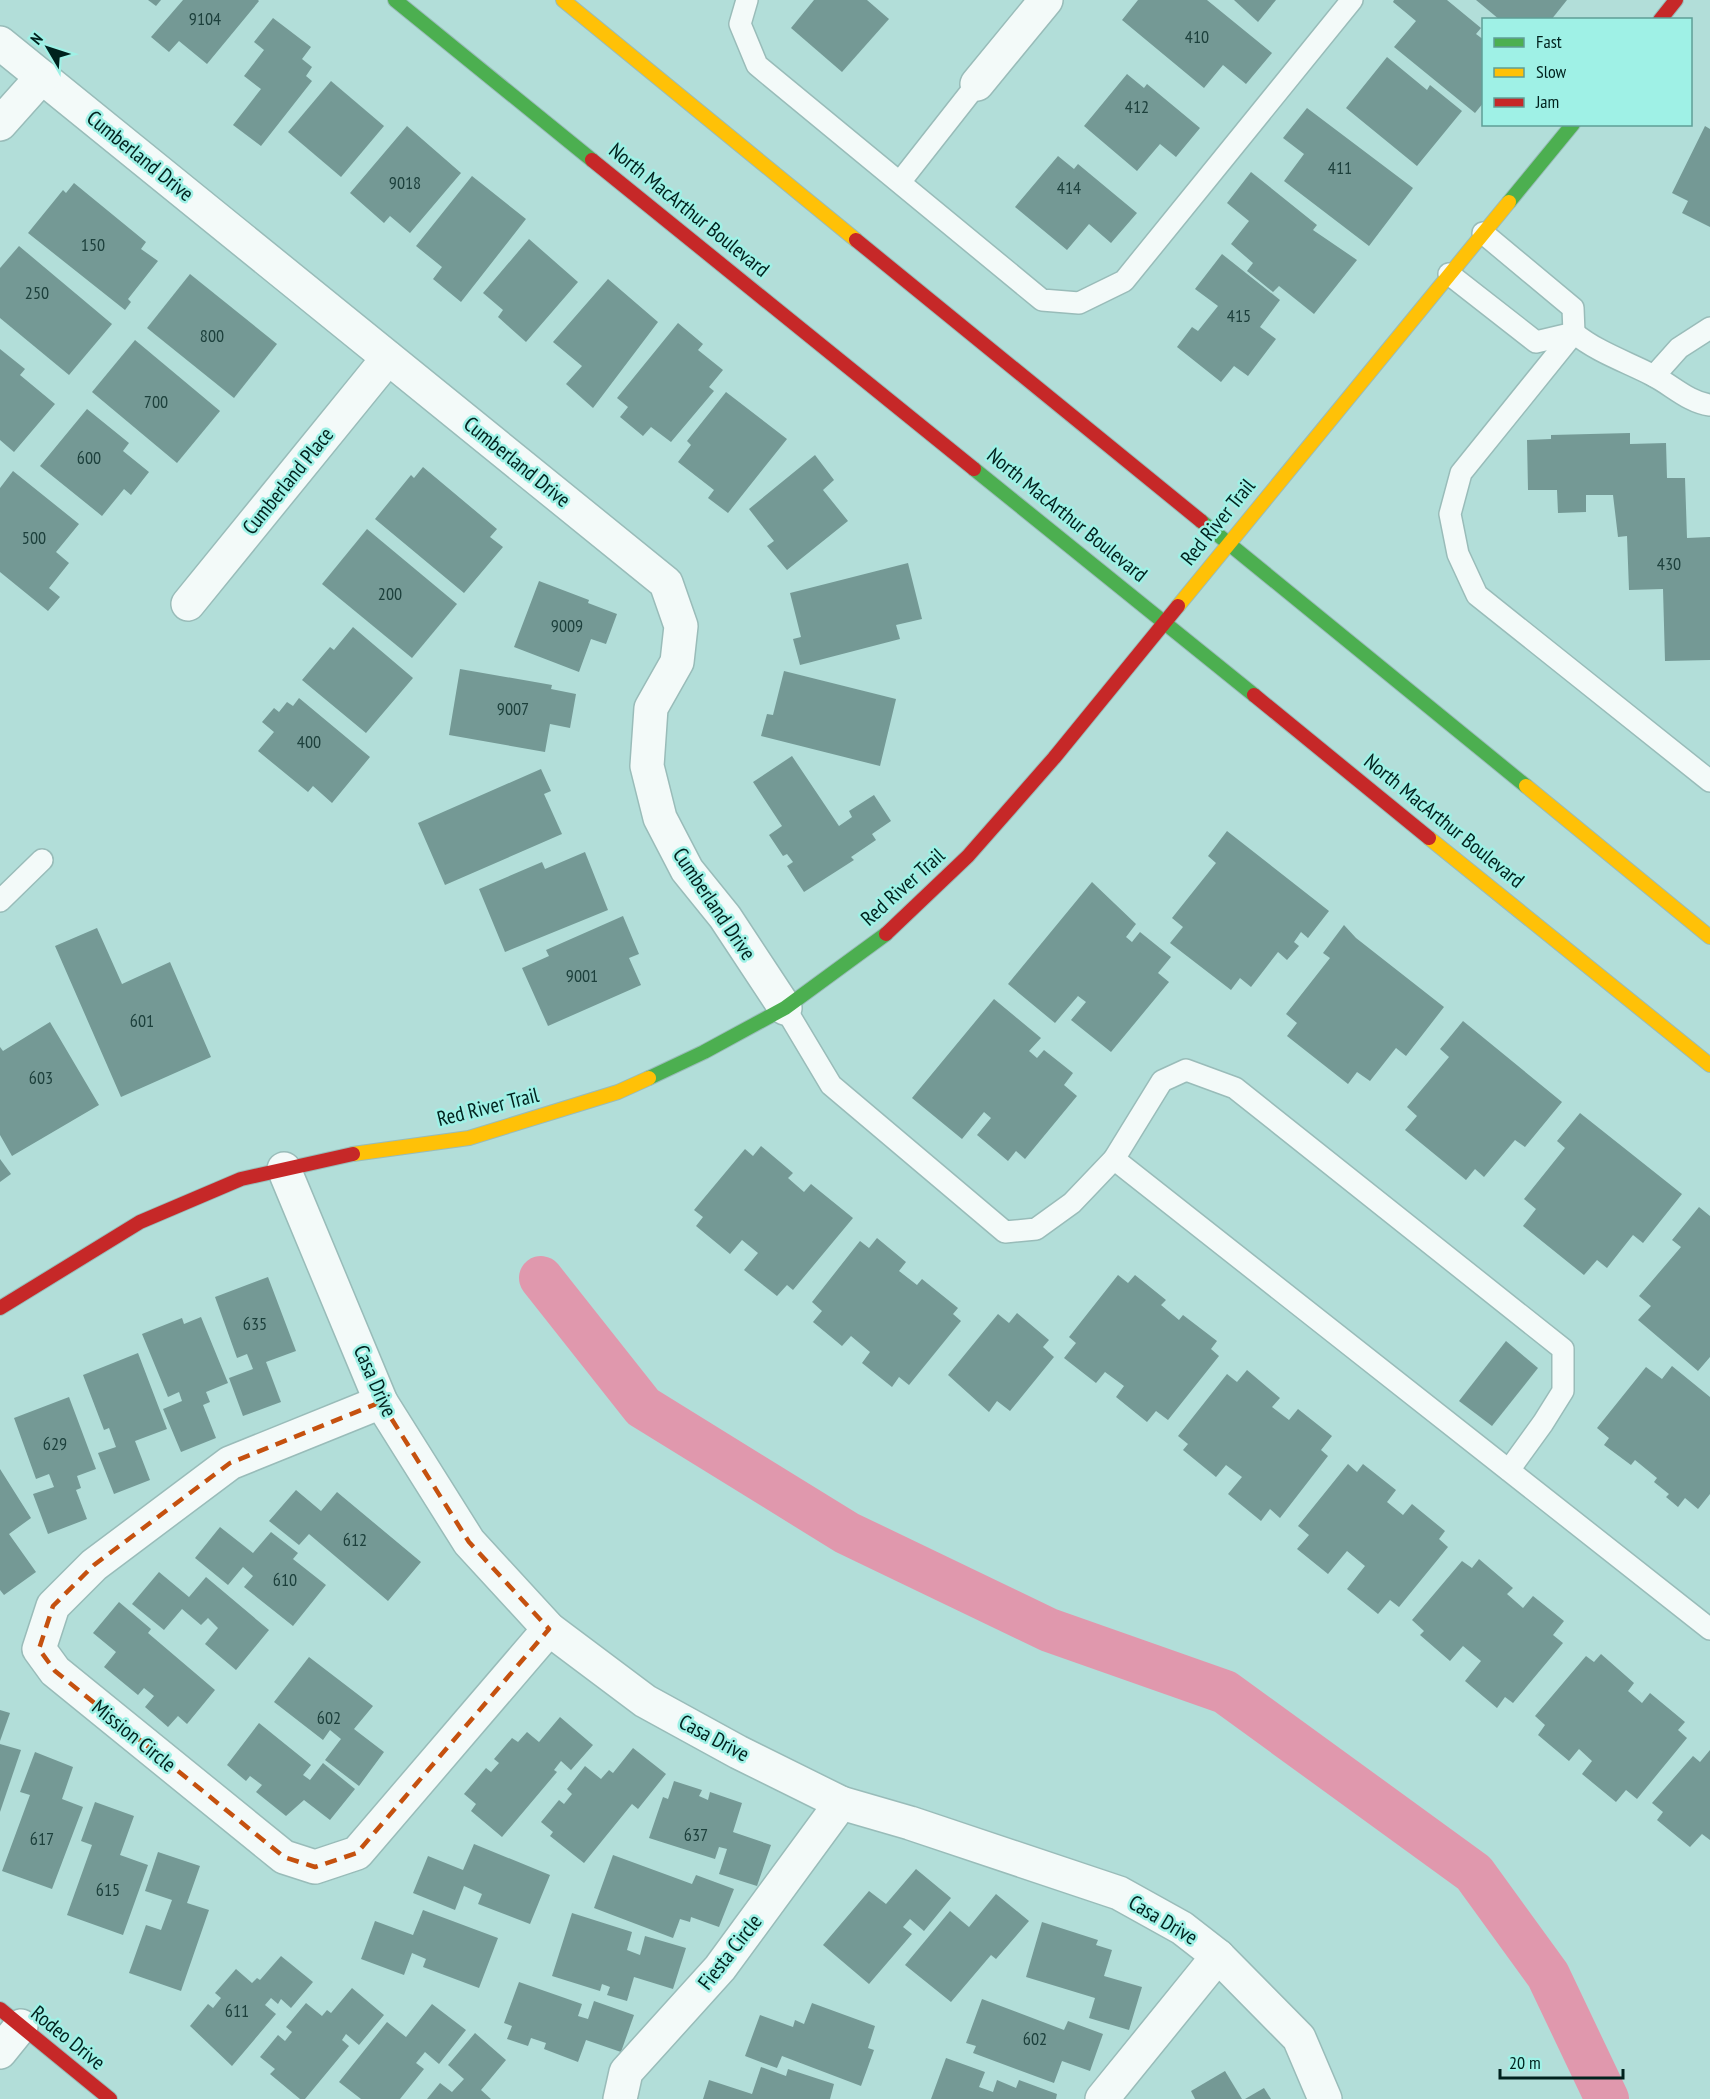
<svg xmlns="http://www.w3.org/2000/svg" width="1710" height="2099" font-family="'PT Sans Narrow',sans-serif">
<rect width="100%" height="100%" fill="#b2ded9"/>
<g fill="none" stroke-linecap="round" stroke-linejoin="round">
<!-- canal -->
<path stroke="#e098ad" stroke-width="44" d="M541 1278 643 1407 847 1533 1049 1630 1225 1692 1474 1873 1548 1975 1607 2099"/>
</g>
<!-- building -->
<g fill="#749995">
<path d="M148 0H161L156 6Z"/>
<path d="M183 0H258L259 1 207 64 179 41 169 52 151 37Z"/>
<path d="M814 0H867L889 19 842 72 791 28Z"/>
<path d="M1138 0H1207L1272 53 1246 84 1223 65 1204 88 1122 20Z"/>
<path d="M1234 0H1276L1258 22Z"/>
<path d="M1394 0H1447L1481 28 1476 34 1484 40V102L1475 113 1394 47 1416 21 1393 2Z"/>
<path d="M1476 0H1567L1551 20H1500Z"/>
<path d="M273 18 311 47 302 59 312 67 306 76 312 81 261 146 233 125 261 89 244 76 264 50 254 42Z"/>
<path d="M1387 57 1427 90 1430 85 1462 111 1417 166 1346 108Z"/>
<path d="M1127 74 1144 88 1147 84 1200 128 1176 157 1160 144 1137 171 1084 126Z"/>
<path d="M331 81 384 126 341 177 288 132Z"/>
<path d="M1307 108 1413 188 1369 246 1284 181 1304 154 1283 138Z"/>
<path d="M407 126 461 173 410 233 390 216 384 223 350 193Z"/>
<path d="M1705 126 1710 129V227L1682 213 1688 201 1672 193Z"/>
<path d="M1058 156 1074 169 1078 164 1137 213 1111 243 1089 224 1067 250 1015 207Z"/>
<path d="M1251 172 1317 225 1313 230 1357 260 1314 314 1279 286 1273 292 1247 271 1253 263 1231 244 1249 221 1227 203Z"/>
<path d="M472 176 526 219 461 302 433 279 442 267 416 246Z"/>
<path d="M74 183 146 242 141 249 158 261 128 299 131 302 125 310 28 233 63 190 66 193Z"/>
<path d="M529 239 578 282 526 342 498 317 503 310 483 293Z"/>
<path d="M19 246 112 324 69 375 0 318V268Z"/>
<path d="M1222 254 1280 300 1260 327 1276 339 1248 376 1234 366 1221 382 1177 347 1192 327 1198 331 1218 306 1195 289Z"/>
<path d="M190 274 277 344 234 398 147 328Z"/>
<path d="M608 279 658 322 593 408 566 384 582 366 553 342Z"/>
<path d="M678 323 703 344 698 350 723 370 709 387 714 391 671 442 651 427 643 436 620 417 628 407 617 398Z"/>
<path d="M135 340 220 411 177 463 92 392Z"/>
<path d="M0 349 25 369 20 375 55 404 14 452 0 440Z"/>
<path d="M726 392 787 439 728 513 708 498 714 490 678 462 691 445 687 441Z"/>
<path d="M87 409 129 443 123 451 149 472 131 495 124 489 102 516 40 466Z"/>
<path d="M1630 433V444L1666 443 1667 478H1685L1687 538 1710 537V660L1665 661 1663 589 1629 590 1627 536 1618 537 1613 495H1586V512L1558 513 1557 490H1528L1527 440 1551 439V435Z"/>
<path d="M815 455 834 480 823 490 848 521 787 570 767 546 774 541 749 509Z"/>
<path d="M423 467 497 529 490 537 503 547 464 593 375 519 411 475 414 478Z"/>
<path d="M13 471 79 524 56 552 69 563 49 588 60 597 48 611 0 572V488Z"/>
<path d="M367 529 457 604 412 658 322 584Z"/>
<path d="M908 563 922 619 896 625 900 639 800 665 793 639 801 637 790 593Z"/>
<path d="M539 581 589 600 588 603 617 614 606 644 591 639 579 672 514 647Z"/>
<path d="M353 627 413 678 366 733 302 680 330 647 334 650Z"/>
<path d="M460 669 552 685 551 689 576 694 570 728 550 724 545 752 449 735Z"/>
<path d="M784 671 896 699 880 766 761 736 767 714 773 715Z"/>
<path d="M299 698 370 757 332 803 313 786 308 792 258 751 274 732 262 722 274 708 279 712 287 702 293 706Z"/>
<path d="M792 756 839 826 852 817 849 811 874 795 891 821 872 834 876 840 851 857 854 860 804 892 787 866 793 862 787 854 783 856 769 835 782 826 753 782Z"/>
<path d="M541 769 551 791 544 794 562 834 445 885 418 823Z"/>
<path d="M1227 831 1329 911 1308 938 1301 932 1294 942 1299 946 1287 960 1278 952 1251 987 1240 978 1231 990 1170 943 1183 927 1172 918 1216 863 1208 856Z"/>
<path d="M585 852 608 910 505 952 479 889 542 862 545 869Z"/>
<path d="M1092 882 1136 924 1126 937 1132 942 1140 932 1171 957 1158 973 1169 982 1111 1052 1071 1020 1086 1002 1078 996 1055 1023 1008 984Z"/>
<path d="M623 916 639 954 629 958 641 985 548 1026 522 968 549 956 546 950Z"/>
<path d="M1344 925 1356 938 1444 1007 1406 1056 1396 1048 1370 1081 1357 1072 1348 1084 1287 1036 1297 1023 1286 1014 1330 958 1323 953Z"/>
<path d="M97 928 122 984 170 962 211 1057 121 1097 55 946Z"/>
<path d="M994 999 1041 1038 1029 1051 1037 1058 1044 1050 1073 1073 1064 1085 1077 1096 1025 1159 1016 1151 1008 1161 977 1135 991 1118 984 1112 962 1139 912 1098Z"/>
<path d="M1463 1021 1562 1102 1525 1147 1515 1140 1484 1177 1475 1169 1466 1180 1405 1130 1417 1116 1407 1107 1449 1057 1440 1049Z"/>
<path d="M50 1022 99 1105 12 1156 0 1135V1047L3 1051Z"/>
<path d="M1580 1113 1682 1194 1643 1243 1633 1235 1607 1268 1597 1260 1584 1275 1523 1226 1536 1209 1524 1199 1565 1148 1557 1141Z"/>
<path d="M761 1146 793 1173 788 1178 804 1192 811 1184 853 1218 793 1290 787 1285 777 1296 744 1270 758 1253 742 1240 730 1254 696 1226 703 1217 694 1210 745 1149 753 1156Z"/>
<path d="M0 1159 11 1174 0 1182Z"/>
<path d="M1699 1207 1710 1216V1357L1698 1371 1638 1320 1651 1306 1639 1296 1681 1247 1672 1240Z"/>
<path d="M877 1238 906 1262 899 1271 917 1285 922 1279 958 1308 953 1314 961 1321 909 1385 899 1377 892 1387 862 1363 870 1352 851 1336 842 1346 813 1322 822 1311 812 1302 860 1241 869 1248Z"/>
<path d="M1118 1275 1128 1283 1135 1275 1166 1300 1161 1305 1179 1320 1183 1315 1217 1341 1211 1349 1219 1356 1168 1420 1156 1411 1147 1422 1116 1397 1124 1386 1105 1372 1096 1383 1064 1358 1076 1343 1069 1337Z"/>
<path d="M268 1277 296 1351 266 1362 281 1402 243 1416 229 1378 253 1369 247 1354 237 1358 215 1297Z"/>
<path d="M1017 1313 1049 1340 1043 1347 1054 1357 1010 1411 997 1401 989 1412 948 1375 998 1314 1009 1323Z"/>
<path d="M201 1317 228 1383 206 1392 210 1402 203 1405 216 1438 181 1452 163 1409 182 1401 179 1392 168 1397 142 1334 182 1318 184 1324Z"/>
<path d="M1506 1341 1538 1368 1492 1426 1459 1401Z"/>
<path d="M138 1353 167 1429 135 1441 150 1480 114 1494 98 1453 116 1447 109 1428 104 1430 83 1375Z"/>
<path d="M1672 1366 1710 1397V1494L1698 1509 1685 1498 1678 1507 1666 1497 1669 1494 1654 1482 1657 1478 1635 1460 1631 1465 1604 1445 1609 1438 1597 1428 1646 1367 1662 1379Z"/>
<path d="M1247 1370 1280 1398 1272 1407 1289 1420 1298 1409 1332 1436 1321 1450 1328 1456 1280 1518 1270 1509 1261 1521 1228 1494 1242 1477 1226 1465 1216 1477 1183 1450 1188 1444 1178 1436 1227 1374 1237 1382Z"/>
<path d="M69 1397 96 1469 77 1476 81 1488 76 1490 87 1519 48 1534 33 1494 54 1487 49 1474 36 1479 14 1418Z"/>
<path d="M1348 1464 1357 1472 1363 1464 1396 1490 1387 1502 1403 1515 1412 1504 1445 1531 1439 1539 1448 1547 1399 1607 1390 1600 1378 1614 1347 1589 1365 1566 1347 1551 1328 1574 1297 1549 1309 1535 1298 1526Z"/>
<path d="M0 1469 31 1518 9 1534 36 1572 4 1595 0 1590Z"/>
<path d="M296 1490 321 1511 337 1492 421 1562 388 1601 309 1534 299 1545 269 1521Z"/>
<path d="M220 1527 253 1553 271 1532 298 1553 293 1559 326 1585 293 1626 244 1587 253 1576 243 1567 228 1585 195 1558Z"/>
<path d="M1479 1559 1513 1588 1507 1594 1523 1608 1533 1596 1564 1621 1553 1635 1563 1643 1513 1703 1505 1697 1497 1708 1465 1681 1481 1661 1463 1646 1450 1661 1420 1635 1424 1631 1412 1620 1462 1561 1472 1568Z"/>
<path d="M159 1572 189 1597 206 1577 269 1630 236 1670 205 1644 218 1628 208 1618 201 1625 182 1609 164 1630 132 1604Z"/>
<path d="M119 1602 151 1629 148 1633 215 1690 187 1724 178 1716 168 1727 145 1707 154 1696 144 1688 138 1695 104 1667 116 1652 93 1633Z"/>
<path d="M1601 1654 1634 1683 1628 1691 1642 1703 1650 1693 1685 1722 1678 1730 1687 1738 1637 1799 1626 1790 1616 1802 1582 1774 1592 1761 1579 1749 1569 1761 1538 1735 1545 1725 1535 1716 1586 1656 1594 1662Z"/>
<path d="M309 1657 373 1706 354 1729 384 1752 359 1786 325 1760 341 1739 330 1730 323 1740 274 1702Z"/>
<path d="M0 1710 10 1713 0 1741Z"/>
<path d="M560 1717 593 1745 571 1770 561 1761 554 1770 557 1772 502 1837 471 1811 476 1804 464 1794 486 1768 491 1772 499 1763 494 1759 512 1738 518 1742 527 1732 539 1742Z"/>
<path d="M259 1723 311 1765 303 1775 310 1780 323 1763 355 1789 330 1820 304 1800 286 1816 256 1792 262 1785 250 1776 246 1781 227 1765Z"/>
<path d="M0 1744 21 1750 0 1812Z"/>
<path d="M633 1748 666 1774 638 1809 632 1804 584 1863 550 1836 553 1832 541 1822 559 1800 564 1804 572 1794 567 1789 585 1766 601 1779 609 1770 613 1773Z"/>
<path d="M1710 1750V1840L1702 1834 1690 1847 1657 1820 1663 1812 1652 1803 1693 1756 1700 1762Z"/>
<path d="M35 1752 73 1767 62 1799 83 1807 52 1889 2 1871 30 1795 20 1792Z"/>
<path d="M674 1781 702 1790 699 1796 708 1800 710 1792 742 1803 733 1832 771 1845 757 1886 719 1874 727 1849 719 1847 715 1859 649 1838 663 1797 668 1799Z"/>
<path d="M95 1802 134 1816 120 1855 148 1865 123 1935 67 1915 92 1845 81 1841Z"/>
<path d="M474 1844 550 1875 530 1924 478 1904 482 1894 464 1886 455 1910 413 1893 428 1856 463 1870Z"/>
<path d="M158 1852 200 1866 187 1903 209 1910 181 1991 129 1973 146 1925 161 1930 172 1900 145 1891Z"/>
<path d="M613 1855 692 1884 696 1875 734 1889 719 1927 691 1917 690 1922 680 1919 673 1938 594 1908Z"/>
<path d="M916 1869 951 1898 924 1931 910 1919 903 1927 912 1934 869 1984 823 1945 869 1891 886 1904Z"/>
<path d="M996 1894 1029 1921 996 1959 991 1955 951 2002 905 1965 950 1911 969 1927Z"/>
<path d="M423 1910 498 1938 479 1988 423 1967 426 1959 412 1953 404 1975 361 1959 375 1921 413 1935Z"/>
<path d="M572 1913 632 1932 627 1950 640 1955 645 1936 686 1948 673 1989 634 1977 627 2001 607 1995 610 1987 602 1984 600 1991 552 1976Z"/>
<path d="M1042 1922 1098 1940 1096 1945 1112 1950 1104 1976 1142 1987 1129 2030 1089 2018 1095 1998 1026 1977Z"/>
<path d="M281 1956 313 1982 291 2008 281 1999 278 2004 271 1998 265 2005 276 2014 232 2066 190 2026 208 2004 213 2008 221 1998 215 1993 236 1969 252 1983 257 1978 260 1980Z"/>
<path d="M519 1982 582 2004 578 2016 588 2019 594 2001 634 2015 621 2052 586 2040 578 2062 544 2049 546 2043 531 2038 528 2046 507 2039 512 2026 504 2023Z"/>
<path d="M352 1988 384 2015 359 2045 346 2034 342 2040 349 2046 305 2099H300L270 2074 275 2069 260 2057 278 2035 285 2041 292 2032 286 2027 306 2003 322 2016 327 2010 331 2013Z"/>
<path d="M982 1999 1064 2030 1068 2021 1103 2034 1090 2071 1062 2061 1054 2083 973 2053 976 2046 966 2043Z"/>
<path d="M812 2003 875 2026 868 2048 874 2050 861 2086 782 2056 777 2068 745 2056 760 2015 793 2027 795 2020 804 2024Z"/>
<path d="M432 2004 466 2030 439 2064 425 2052 416 2063 424 2069 400 2099H361L339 2082 387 2022 406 2037Z"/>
<path d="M475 2033 506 2060 481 2090 491 2099H427L440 2083 452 2092 464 2079 448 2065Z"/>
<path d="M946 2058 985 2072 979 2087 993 2092 997 2080 1016 2088 1019 2080 1057 2094 1056 2099H931Z"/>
<path d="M761 2067 786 2076 788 2069 834 2084 830 2099H703L709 2080 752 2094Z"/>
<path d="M1225 2071 1242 2099H1195L1191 2091Z"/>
<path d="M1264 2088 1271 2099H1245Z"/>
</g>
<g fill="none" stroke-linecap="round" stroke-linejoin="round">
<defs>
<g id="lane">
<path d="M747 0 740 24 757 65 1042 300 1079 303 1124 281 1352 0"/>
<path d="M900 182 977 84"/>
<path d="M1483 233 1573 308 1574 333 1461 473 1450 514 1458 554 1477 595 1710 781"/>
<path d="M1449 274 1536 342 1574 333"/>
<path d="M1574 333C1597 352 1627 362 1652 375 1672 385 1688 402 1710 405"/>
<path d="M1654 376 1679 348 1710 328"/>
<path d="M0 901 42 860"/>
<path d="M785 1008 831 1085 1005 1232 1036 1229 1072 1203 1114 1159 1162 1081 1186 1070 1235 1088 1563 1349V1391L1543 1423 1509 1470"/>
<path d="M1114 1159 1710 1629"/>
</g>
<g id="street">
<path d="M0 43 666 583 681 626 677 662 651 708 647 766 660 818 687 870 725 917 785 1008"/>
<path d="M977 84 1046 0"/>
<path d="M0 124 42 77"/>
<path d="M188 604 388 358"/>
<path d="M284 1169 381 1402 469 1542 549 1629 645 1701 738 1752 841 1803 910 1823 1119 1893 1182 1928 1218 1956 1299 2038 1325 2099"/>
<path d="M381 1402 230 1463 94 1565 53 1606 39 1649 55 1671 284 1857 315 1867 357 1853 549 1629"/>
<path d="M0 2052 21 2026"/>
<path d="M620 2099 626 2072 720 1968 841 1803"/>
<path d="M1102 2099 1218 1956"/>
</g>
<g id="fast">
<path d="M395 0 592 160"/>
<path d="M1509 202 1573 124"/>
<path d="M974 469 1254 695"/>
<path d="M1201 521 1526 786"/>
<path d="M649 1078 704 1052 785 1008 886 934"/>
</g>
<g id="slow">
<path d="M563 0 856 240"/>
<path d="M1178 606 1509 202"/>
<path d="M1526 786 1710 937"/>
<path d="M1429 838 1710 1065"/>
<path d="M353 1154 469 1138 618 1092 649 1078"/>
</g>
<g id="jam">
<path d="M1660 20 1676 0"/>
<path d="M592 160 974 469"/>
<path d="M856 240 1201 521"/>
<path d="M1254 695 1429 838"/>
<path d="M886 934 968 856 1054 758 1178 606"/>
<path d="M0 1308 140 1222 241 1179 353 1154"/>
<path d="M0 2009 110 2099"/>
</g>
</defs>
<!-- lane casing -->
<use href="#lane" stroke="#99bcb9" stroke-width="24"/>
<!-- street casing -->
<use href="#street" stroke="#99bcb9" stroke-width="36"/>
<!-- fast casing -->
<use href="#fast" stroke="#99bcb9" stroke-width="16"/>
<!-- slow casing -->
<use href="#slow" stroke="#99bcb9" stroke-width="16"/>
<!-- jam casing -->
<use href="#jam" stroke="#99bcb9" stroke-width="16"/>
<!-- lane -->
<use href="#lane" stroke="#f3faf9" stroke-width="21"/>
<!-- street -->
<use href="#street" stroke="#f3faf9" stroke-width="33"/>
<!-- fast -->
<use href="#fast" stroke="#4caf50" stroke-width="14"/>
<!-- slow -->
<use href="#slow" stroke="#ffc107" stroke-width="14"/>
<!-- jam -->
<use href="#jam" stroke="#c62828" stroke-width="14"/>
</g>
<!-- marked area -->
<path fill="none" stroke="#c5510f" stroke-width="4.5" stroke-dasharray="12 8" stroke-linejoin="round" d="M381 1402 469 1542 549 1629 357 1853 315 1867 284 1857 55 1671 39 1649 53 1606 94 1565 230 1463Z"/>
<g text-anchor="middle" stroke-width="5" stroke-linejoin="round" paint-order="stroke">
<!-- number labels -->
<g font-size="18" fill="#1d403c">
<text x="205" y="25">9104</text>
<text x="1197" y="43">410</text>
<text x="1137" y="113">412</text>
<text x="1340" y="174">411</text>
<text x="405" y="189">9018</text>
<text x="1069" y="194">414</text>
<text x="93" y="251">150</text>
<text x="37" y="299">250</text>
<text x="1239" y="322">415</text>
<text x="212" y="342">800</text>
<text x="156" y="408">700</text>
<text x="89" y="464">600</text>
<text x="34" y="544">500</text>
<text x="1669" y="570">430</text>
<text x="390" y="600">200</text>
<text x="567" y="632">9009</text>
<text x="513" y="715">9007</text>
<text x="309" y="748">400</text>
<text x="582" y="982">9001</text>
<text x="142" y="1027">601</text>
<text x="41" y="1084">603</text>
<text x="255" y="1330">635</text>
<text x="55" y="1450">629</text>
<text x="355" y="1546">612</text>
<text x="285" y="1586">610</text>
<text x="329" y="1724">602</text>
<text x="696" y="1841">637</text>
<text x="42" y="1845">617</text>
<text x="108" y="1896">615</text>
<text x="237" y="2017">611</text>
<text x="1035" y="2045">602</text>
</g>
<!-- street labels -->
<g font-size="21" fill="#00221e" stroke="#9ff1e6">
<text transform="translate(140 156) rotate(39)" y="7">Cumberland Drive</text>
<text transform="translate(689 210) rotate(39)" y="7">North MacArthur Boulevard</text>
<text transform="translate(517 462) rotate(39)" y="7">Cumberland Drive</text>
<text transform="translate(288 481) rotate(-51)" y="7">Cumberland Place</text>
<text transform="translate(1067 515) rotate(39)" y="7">North MacArthur Boulevard</text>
<text transform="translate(1218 522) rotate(-51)" y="7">Red River Trail</text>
<text transform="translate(1444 821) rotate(39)" y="7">North MacArthur Boulevard</text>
<text transform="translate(903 887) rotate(-42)" y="7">Red River Trail</text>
<text transform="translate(714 904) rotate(56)" y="7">Cumberland Drive</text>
<text transform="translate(488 1107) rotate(-14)" y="7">Red River Trail</text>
<text transform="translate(375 1381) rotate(66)" y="7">Casa Drive</text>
<text transform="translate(134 1736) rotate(39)" y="7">Mission Circle</text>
<text transform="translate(714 1738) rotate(28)" y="7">Casa Drive</text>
<text transform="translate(1163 1920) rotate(31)" y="7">Casa Drive</text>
<text transform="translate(730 1952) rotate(-52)" y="7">Fiesta Circle</text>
<text transform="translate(68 2038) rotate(39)" y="7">Rodeo Drive</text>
</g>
</g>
<!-- legend -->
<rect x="1482" y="18" width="210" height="108" fill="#9ff1e6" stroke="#5f9e96" stroke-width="1.5"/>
<rect x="1494" y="38" width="30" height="9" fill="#4caf50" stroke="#5f9e96" stroke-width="1.5"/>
<text x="1536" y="48" font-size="18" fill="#00221e">Fast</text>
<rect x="1494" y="68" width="30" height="9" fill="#ffc107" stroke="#5f9e96" stroke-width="1.5"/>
<text x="1536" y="78" font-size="18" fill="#00221e">Slow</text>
<rect x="1494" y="98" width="30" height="9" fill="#c62828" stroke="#5f9e96" stroke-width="1.5"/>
<text x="1536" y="108" font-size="18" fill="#00221e">Jam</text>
<!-- north arrow -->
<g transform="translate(48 48) rotate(309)" stroke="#9ff1e6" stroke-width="4.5" paint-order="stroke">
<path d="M0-4.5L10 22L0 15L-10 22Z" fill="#00221e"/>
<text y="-9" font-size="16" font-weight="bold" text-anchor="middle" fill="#00221e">N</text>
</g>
<!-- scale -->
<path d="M1500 2069v9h123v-9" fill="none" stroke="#00221e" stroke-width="3"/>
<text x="1509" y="2069" font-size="18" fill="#00221e" stroke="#9ff1e6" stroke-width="4.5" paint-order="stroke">20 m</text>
</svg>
